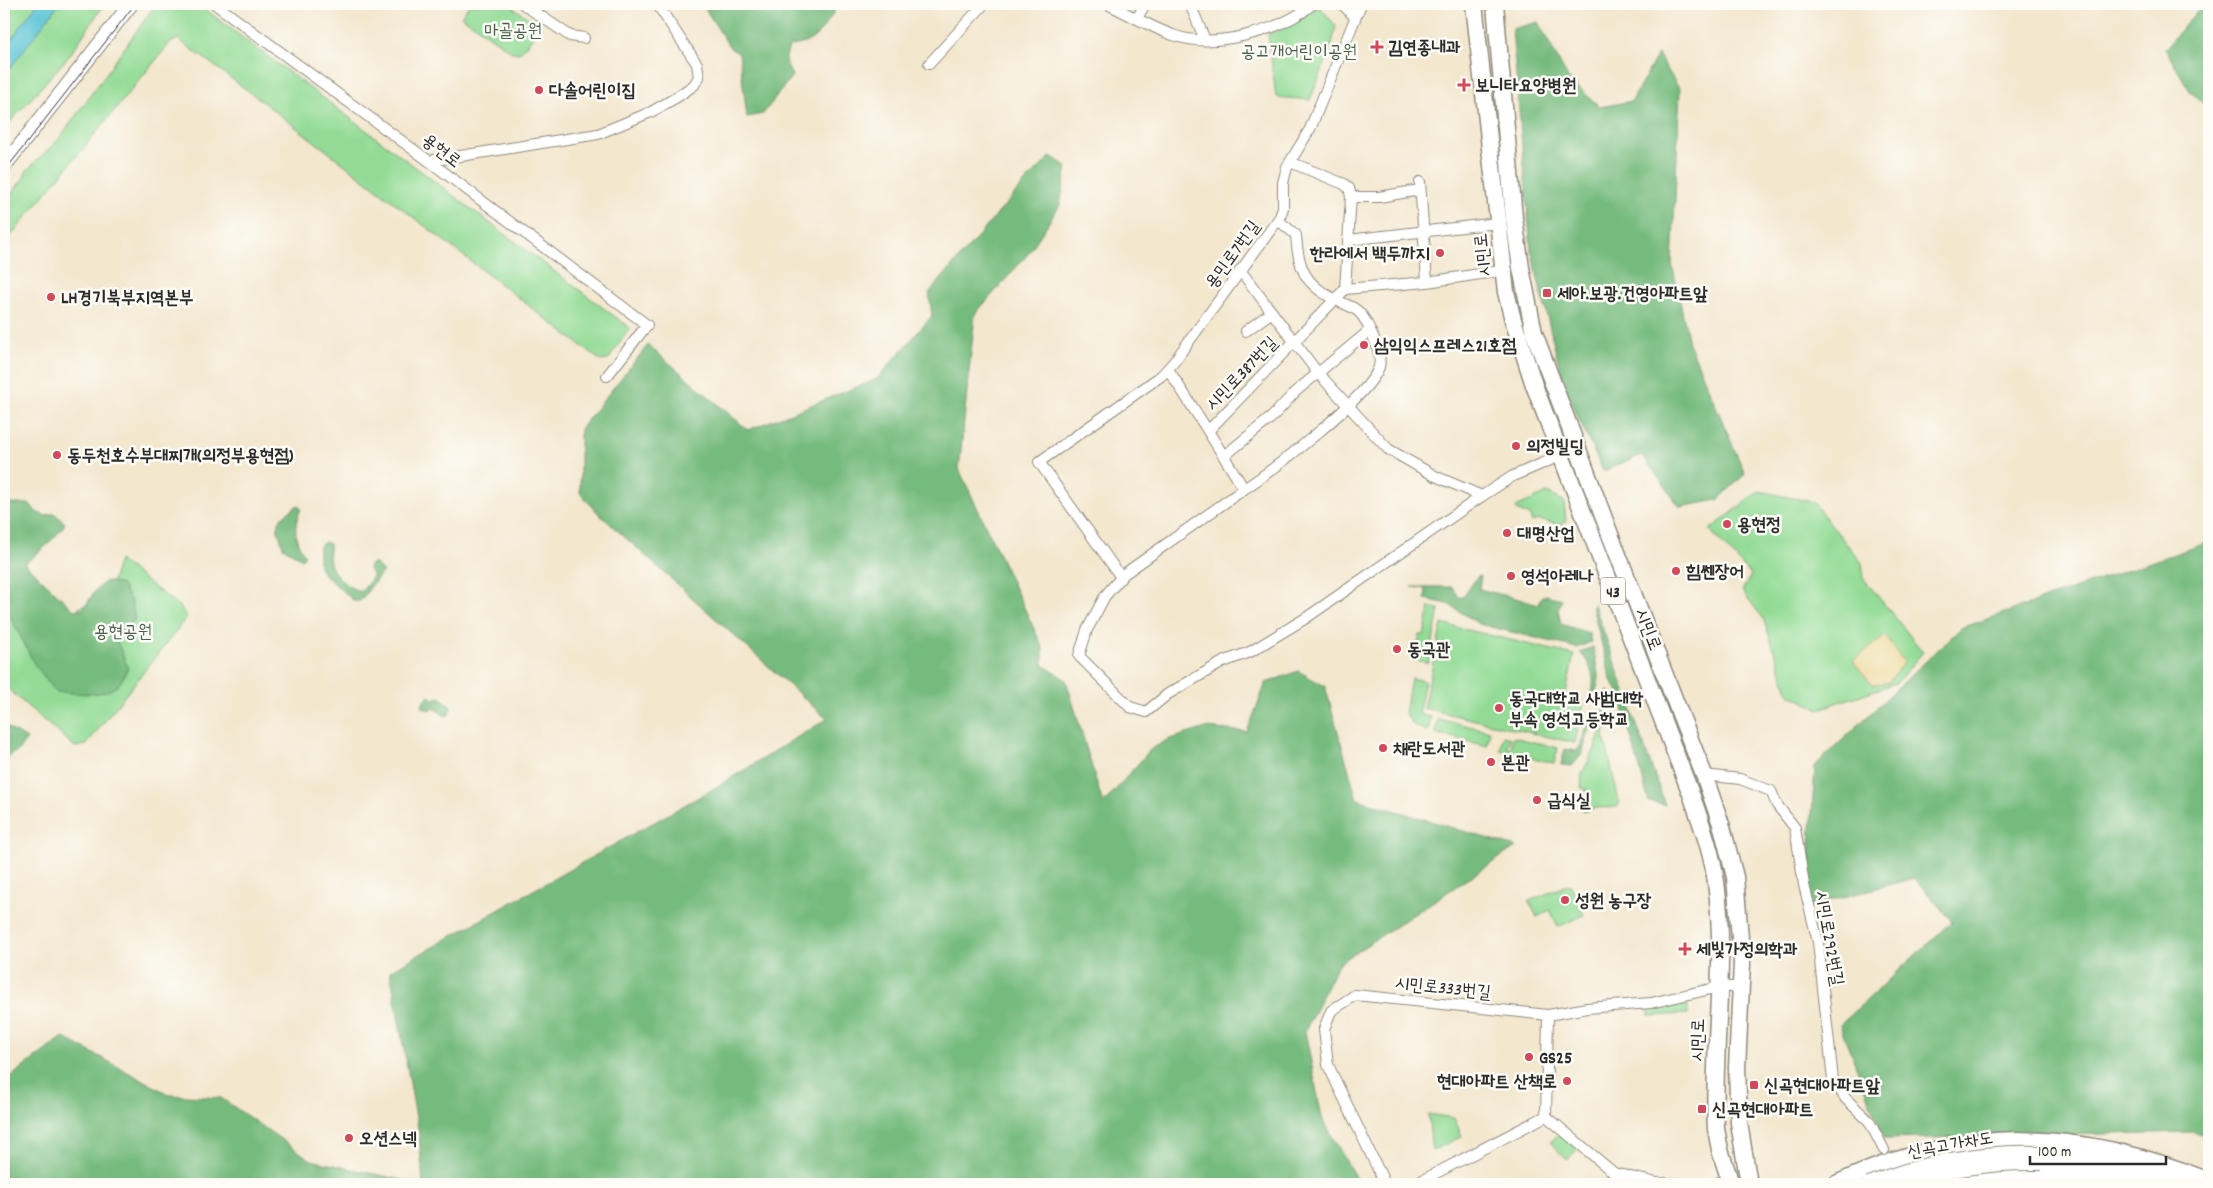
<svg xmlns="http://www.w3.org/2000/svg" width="2213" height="1188" font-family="Dekko,'Poor Story',sans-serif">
<rect width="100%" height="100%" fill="#fdfcf7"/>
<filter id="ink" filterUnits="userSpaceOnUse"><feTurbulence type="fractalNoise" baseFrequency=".02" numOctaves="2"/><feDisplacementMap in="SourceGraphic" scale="10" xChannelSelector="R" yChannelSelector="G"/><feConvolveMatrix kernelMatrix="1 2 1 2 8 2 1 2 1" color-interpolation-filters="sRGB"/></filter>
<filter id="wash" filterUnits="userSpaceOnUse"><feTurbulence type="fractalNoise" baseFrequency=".0096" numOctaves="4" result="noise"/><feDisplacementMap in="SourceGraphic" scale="20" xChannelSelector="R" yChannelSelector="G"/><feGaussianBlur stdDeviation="1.12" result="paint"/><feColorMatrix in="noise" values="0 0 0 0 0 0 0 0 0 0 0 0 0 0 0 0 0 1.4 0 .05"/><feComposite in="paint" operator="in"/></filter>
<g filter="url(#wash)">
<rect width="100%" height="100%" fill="#f3e7ce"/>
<!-- green -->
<g fill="#93db95" stroke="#5f8360">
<path d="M9 4H104L70 55 4 129V10Z"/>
<path d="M156 4H198L630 328 608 360 601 361 259 99 178 39 170 43 4 244V204L24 177 27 170 59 139Z"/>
<path d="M470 4H508L542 27 519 53 512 52 461 16Z"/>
<path d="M1319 6 1336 26 1331 49 1310 100 1276 97 1268 34 1282 29Z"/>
<path d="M1759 491 1813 502 1862 563 1864 579 1923 652 1896 683 1819 709 1789 694 1763 618 1742 591 1751 575 1710 530Z"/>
<path d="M1547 493 1564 501 1566 521 1561 525 1540 520 1531 522V517L1517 510 1516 507Z"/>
<path d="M119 560 181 608 187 617 86 745 75 747 11 692 4 680V563L60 619 109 591Z"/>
<path d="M1430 607 1439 609 1429 663 1415 660 1420 635H1424Z"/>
<path d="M1442 624 1574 655 1565 698 1584 703 1575 743 1423 708Z"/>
<path d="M1411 678 1425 681 1419 710 1421 715 1431 717 1428 731 1414 726 1405 713Z"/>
<path d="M1608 690 1609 701 1604 736 1619 801 1617 807 1594 808 1583 812 1586 789 1581 788 1582 773 1594 751 1599 736Z"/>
<path d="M1438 719 1490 731 1487 746 1435 733Z"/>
<path d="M1503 736 1511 738 1507 747 1511 748 1513 737 1558 748 1554 763 1500 750Z"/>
<path d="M1570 884 1584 915 1558 927 1550 910 1537 917 1529 901Z"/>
<path d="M1688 1005V1014L1649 1016 1648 1008Z"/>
<path d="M1428 1114 1454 1118 1462 1136 1432 1151Z"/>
<path d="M1562 1133 1578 1149 1567 1160 1550 1142Z"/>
</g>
<!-- forest -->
<g fill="#76bb7e" stroke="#507354">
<path d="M702 4H839C825 25 817 45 789 46L785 61 792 76 763 114 747 117 739 53 731 49Z"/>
<path d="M2203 4H2209V110L2190 91 2165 49Z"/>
<path d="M1538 22 1568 78 1600 107 1632 101 1658 54 1680 90 1672 264 1689 343 1745 474 1718 500 1680 507 1642 455 1603 471 1565 390 1531 250 1512 29Z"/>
<path d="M1051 156 1067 167 1060 205 1028 254 975 314 959 469 1043 648V665L1066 680 1103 804 1150 750 1167 740 1206 728 1247 732 1266 683 1298 671 1325 686 1357 799 1516 847 1338 964 1305 1031 1322 1118 1359 1184H423L419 1134 390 971 713 789 827 719 599 514 580 493V429L648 345 748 430 877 379 932 316 929 293 1027 180Z"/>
<path d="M4 499 12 504H30L36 512 46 516 54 513 65 523C61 533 34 558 24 563L74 610H83L94 592 105 581 122 585 132 604 135 619 117 641 128 668C125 673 122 682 118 685 101 699 76 692 56 692L35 665 11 618 4 610Z"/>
<path d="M298 505 301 509C293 526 294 541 305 555L302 559 283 547 277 527 281 518Z"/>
<path d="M325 542 330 544C324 567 340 584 361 592L373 577 369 568 371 564 374 563 383 571 360 601H354L325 575 319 567V546Z"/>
<path d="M2209 542V1136L2192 1132 1884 1139 1840 1025 1952 921 1914 878 1806 907 1815 766 1961 628Z"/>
<path d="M1478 576 1481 577 1479 589 1539 604 1540 599 1545 595 1562 599 1558 610 1561 624 1589 633 1591 642 1577 648 1479 624 1448 604 1425 599 1426 589 1412 587H1452L1460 598 1464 596Z"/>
<path d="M1594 604 1665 805 1649 802 1619 693 1611 680 1592 606Z"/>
<path d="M1593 647 1599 679 1593 703C1590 694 1594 687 1593 678 1592 669 1586 659 1580 652Z"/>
<path d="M429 696 433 699 441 697 451 707 449 715 445 716 434 708 430 710 422 707 424 701Z"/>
<path d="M1590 722H1592L1582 754 1572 766 1561 765 1565 749 1577 751C1583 743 1584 728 1590 722Z"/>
<path d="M4 723C10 731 18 733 27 739L17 752 12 753 4 764Z"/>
<path d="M63 1037 170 1095 221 1098 311 1160 420 1184H4V1082Z"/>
</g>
<!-- sand -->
<path fill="#eeda9e" stroke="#8c8264" d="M1885 636 1904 662 1889 682 1872 685 1853 661Z"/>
<!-- water -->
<path fill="#5ac4d5" stroke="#427880" d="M37 4H59L4 76V49Z"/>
</g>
<g filter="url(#ink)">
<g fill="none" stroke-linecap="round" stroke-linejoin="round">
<defs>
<g id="street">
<path d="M215 4 429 161 647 325 607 376"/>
<path d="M523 4 570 36 584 38"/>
<path d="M1107 4C1129 14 1150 27 1173 35 1213 50 1281 31 1313 4"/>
<path d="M1190 4 1205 40"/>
<path d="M1342 4 1355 17"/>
<path d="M1138 17 1145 4"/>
<path d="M929 64 984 4"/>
<path d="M429 161 598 134 651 112 677 97 694 85 699 77 697 64 657 4"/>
<path d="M1290 162 1344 184 1349 188 1351 197H1379L1420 190"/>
<path d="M1420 182 1427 282"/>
<path d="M1348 240 1498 223"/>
<path d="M1240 270 1318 373 1388 449 1435 476 1482 496 1513 476 1560 456"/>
<path d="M1345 289 1351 197"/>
<path d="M1246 331 1272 312"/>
<path d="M1168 369 1208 431"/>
<path d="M1224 456 1272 417 1295 392 1370 330"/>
<path d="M1244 489C1273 470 1369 397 1379 367 1382 356 1375 340 1370 330 1367 323 1362 313 1355 309 1349 305 1341 303 1334 299 1304 284 1298 267 1296 235L1278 220"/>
<path d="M1482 496 1306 618 1250 652 1223 662 1168 694 1146 712 1130 707 1079 656 1087 630 1105 596 1124 574 1244 489 1208 431 1345 289 1427 282 1507 270"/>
<path d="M1121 577 1039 462 1161 376 1173 363 1280 217 1283 208V183L1287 167 1310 129 1361 4"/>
<path d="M1704 775 1740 779 1771 791 1777 805 1795 828 1804 885 1818 942 1833 1080 1846 1099 1869 1121 1884 1150"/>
<path d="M1548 1015 1546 1116 1614 1173 1657 1183 1687 1184"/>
<path d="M1385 1184 1328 1065 1324 1029 1331 1011 1355 995 1548 1015 1587 1008 1651 1003 1719 987H1742"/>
<path d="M1415 1184 1546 1116"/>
<path d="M1713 1184 1730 1179"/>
</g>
<g id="secondary">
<path d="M4 166 131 4"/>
<path d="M2041 1153 2108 1160 2176 1176"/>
<path d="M2042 1163 2096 1168 2159 1184"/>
</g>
<g id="primary">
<path d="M1474 4 1506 292 1513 320 1534 385 1691 794C1701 823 1712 852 1716 882 1727 964 1712 1047 1716 1129L1720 1150 1731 1184"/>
<path d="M1495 4 1514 218 1521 268 1534 333 1611 537 1704 775 1722 827 1735 877 1742 963 1737 1068 1739 1123 1749 1184"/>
<path d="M1836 1184C1965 1124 2078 1128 2209 1181"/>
<path d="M1949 1184C2008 1174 2066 1173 2126 1184"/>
</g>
</defs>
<!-- street casing -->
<use href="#street" stroke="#8f897c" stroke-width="12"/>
<!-- secondary casing -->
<use href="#secondary" stroke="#8f897c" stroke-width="16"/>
<!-- primary casing -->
<use href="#primary" stroke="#8f897c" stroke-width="19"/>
<!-- street -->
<use href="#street" stroke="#fff" stroke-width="10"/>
<!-- secondary -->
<use href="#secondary" stroke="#fff" stroke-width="14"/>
<!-- primary -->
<use href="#primary" stroke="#fff" stroke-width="16"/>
<!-- tram -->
<path stroke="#2b2b2b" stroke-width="1" d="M4 172 135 4"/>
<defs>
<g id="secondary-bridge">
<path d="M1869 1184C1923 1162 1982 1151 2041 1153"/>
<path d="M1897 1184C1944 1169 1992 1162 2042 1163"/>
</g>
</defs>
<!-- secondary-bridge casing -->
<use href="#secondary-bridge" stroke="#8f897c" stroke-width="16" stroke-linecap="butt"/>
<!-- secondary-bridge -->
<use href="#secondary-bridge" stroke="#fff" stroke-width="14"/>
</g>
</g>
<!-- markers -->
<g fill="#d1495b" stroke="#fdfcf7" stroke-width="2">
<path d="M1374.5 39.5h5v5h5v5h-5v5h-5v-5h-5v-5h5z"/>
<path d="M1461.5 77.5h5v5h5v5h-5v5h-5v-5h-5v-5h5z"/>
<circle cx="539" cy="90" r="5"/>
<circle cx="1440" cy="253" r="5"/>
<rect x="1542" y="288" width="10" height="10" rx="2.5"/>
<circle cx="51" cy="297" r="5"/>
<circle cx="1364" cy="345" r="5"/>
<circle cx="1516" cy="446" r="5"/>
<circle cx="57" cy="455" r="5"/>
<circle cx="1727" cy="524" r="5"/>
<circle cx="1507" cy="533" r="5"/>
<circle cx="1676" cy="571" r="5"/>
<circle cx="1511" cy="576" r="5"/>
<circle cx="1397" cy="649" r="5"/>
<circle cx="1499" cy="708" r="5"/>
<circle cx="1383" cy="748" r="5"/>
<circle cx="1491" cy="762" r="5"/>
<circle cx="1537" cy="800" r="5"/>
<circle cx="1565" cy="900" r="5"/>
<path d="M1682.5 941.5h5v5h5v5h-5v5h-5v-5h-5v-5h5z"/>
<circle cx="1529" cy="1057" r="5"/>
<circle cx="1567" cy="1081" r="5"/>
<rect x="1749" y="1080" width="10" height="10" rx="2.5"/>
<rect x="1697" y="1104" width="10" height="10" rx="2.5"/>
<circle cx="349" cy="1138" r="5"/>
</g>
<g text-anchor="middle" stroke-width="5" stroke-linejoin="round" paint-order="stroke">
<!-- shield labels -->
<rect fill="#fdfcf7" stroke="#6a6a68" stroke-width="1" x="1600.5" y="577.5" width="25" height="27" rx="4"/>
<g font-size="16" font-weight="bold" fill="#2b2b2b">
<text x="1613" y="597">43</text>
</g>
<!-- park labels -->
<g font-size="18" fill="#4a604b" stroke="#fdfcf7">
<text x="513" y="36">마골공원</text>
<text x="1299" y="57">공고개어린이공원</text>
<text x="123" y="637">용현공원</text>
</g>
<!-- poi labels -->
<g font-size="18" font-weight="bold" fill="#2b2b2b" stroke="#fdfcf7" text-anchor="start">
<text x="1388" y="53">김연종내과</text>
<text x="1475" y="91">보니타요양병원</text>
<text x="549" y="96">다솔어린이집</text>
<text x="1430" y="259" text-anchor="end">한라에서 백두까지</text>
<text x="1557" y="299">세아.보광.건영아파트앞</text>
<text x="61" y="303">LH경기북부지역본부</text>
<text x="1374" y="351">삼익익스프레스21호점</text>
<text x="1526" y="452">의정빌딩</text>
<text x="67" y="461">동두천호수부대찌개(의정부용현점)</text>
<text x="1737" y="530">용현정</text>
<text x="1517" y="539">대명산업</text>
<text x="1686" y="577">힘쎈장어</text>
<text x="1521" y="582">영석아레나</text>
<text x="1407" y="655">동국관</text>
<text x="1509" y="704">동국대학교 사범대학<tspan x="1509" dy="21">부속 영석고등학교</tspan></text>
<text x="1393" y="754">채란도서관</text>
<text x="1501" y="768">본관</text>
<text x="1547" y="806">급식실</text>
<text x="1575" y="906">성원 농구장</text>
<text x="1696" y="955">세빛가정의학과</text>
<text x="1539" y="1063">GS25</text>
<text x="1557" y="1087" text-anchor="end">현대아파트 산책로</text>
<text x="1764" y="1091">신곡현대아파트앞</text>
<text x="1712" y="1115">신곡현대아파트</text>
<text x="359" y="1144">오션스넥</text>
</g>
<!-- street labels -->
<g font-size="18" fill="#2b2b2b" stroke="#fdfcf7">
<text transform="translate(442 150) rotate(37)" y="6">용현로</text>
<text transform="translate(1232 254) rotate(-54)" y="6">용민로7번길</text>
<text transform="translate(1482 255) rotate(-96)" y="6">시민로</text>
<text transform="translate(1241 373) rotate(-46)" y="6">시민로387번길</text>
<text transform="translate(1649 629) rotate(69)" y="6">시민로</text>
<text transform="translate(1830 938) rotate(80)" y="6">시민로292번길</text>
<text transform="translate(1443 987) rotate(6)" y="6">시민로333번길</text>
<text transform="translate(1697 1040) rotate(-88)" y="6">시민로</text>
<text transform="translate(1950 1144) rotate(-10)" y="6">신곡고가차도</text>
</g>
</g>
<!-- margin -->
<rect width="2213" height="1188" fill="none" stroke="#fdfcf7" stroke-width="20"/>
<!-- scale -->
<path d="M2030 1156v8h136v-8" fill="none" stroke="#2b2b2b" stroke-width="2.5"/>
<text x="2038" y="1156" font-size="15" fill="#2b2b2b" stroke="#fdfcf7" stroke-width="4" paint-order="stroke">100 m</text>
</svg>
